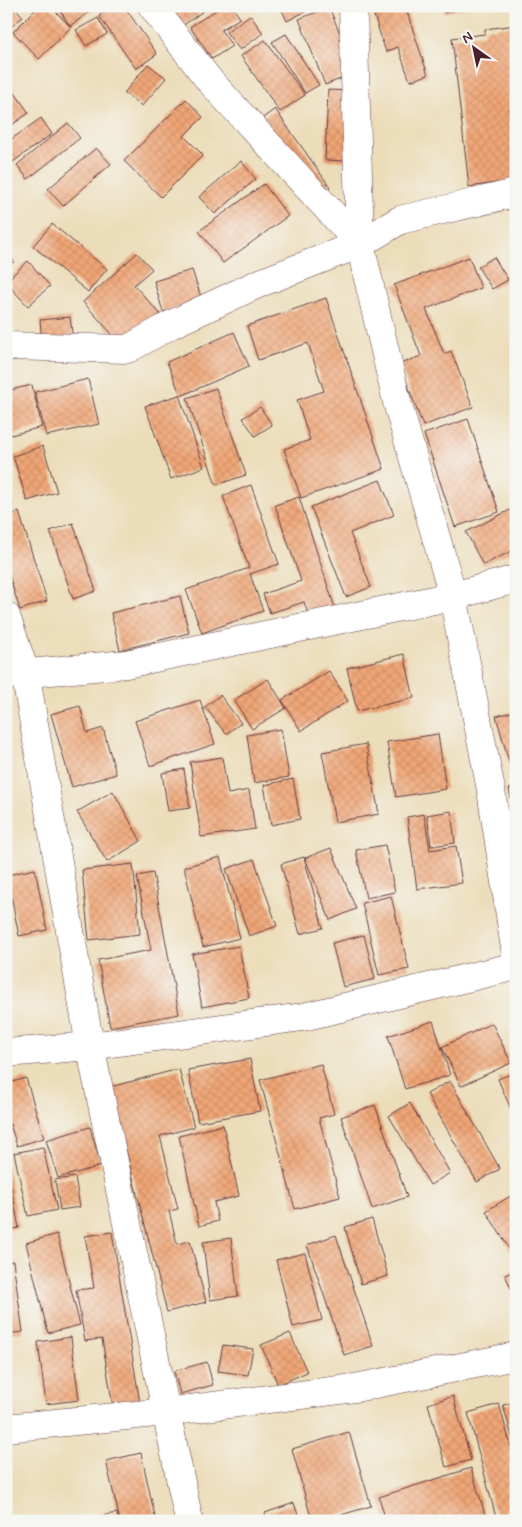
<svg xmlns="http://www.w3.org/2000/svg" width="522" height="1527" font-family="Mynerve,sans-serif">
<defs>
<pattern id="building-cross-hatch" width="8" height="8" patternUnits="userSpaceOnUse" patternTransform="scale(1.25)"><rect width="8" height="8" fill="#f0a676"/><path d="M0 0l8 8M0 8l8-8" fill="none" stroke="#cf8e66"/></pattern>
</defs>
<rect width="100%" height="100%" fill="#f6f6f2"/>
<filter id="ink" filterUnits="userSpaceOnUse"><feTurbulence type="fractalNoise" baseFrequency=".02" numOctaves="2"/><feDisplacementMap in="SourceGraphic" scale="10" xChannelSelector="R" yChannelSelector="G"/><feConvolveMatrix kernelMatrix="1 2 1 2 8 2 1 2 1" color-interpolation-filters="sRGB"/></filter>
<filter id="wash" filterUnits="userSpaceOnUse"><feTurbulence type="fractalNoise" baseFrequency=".0096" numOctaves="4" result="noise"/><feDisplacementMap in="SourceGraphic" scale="20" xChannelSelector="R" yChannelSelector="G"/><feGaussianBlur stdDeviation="1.12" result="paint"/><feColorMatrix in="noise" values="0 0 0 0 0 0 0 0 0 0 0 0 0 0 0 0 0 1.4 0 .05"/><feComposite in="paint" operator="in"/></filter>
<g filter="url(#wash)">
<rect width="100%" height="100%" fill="#ecddba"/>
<g id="blocks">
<!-- building -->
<g fill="url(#building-cross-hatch)">
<path d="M8 6H14L23 17 6 31V8Z"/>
<path d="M39 6H50L71 27 39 59 13 32Z"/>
<path d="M57 6H98L70 26Z"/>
<path d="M113 6H124L157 54 136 69 99 16Z"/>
<path d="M168 6H210L181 27Z"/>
<path d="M222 6H232L240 18 221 30 232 46 212 59 190 27Z"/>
<path d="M280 6H316L287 21Z"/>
<path d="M371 6H405L428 75 410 81 398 47 386 52Z"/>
<path d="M442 6H467V7L444 13Z"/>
<path d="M329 7 356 73 325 85 299 19Z"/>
<path d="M250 15 263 33 240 50 226 32Z"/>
<path d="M98 18 107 34 86 46 76 30Z"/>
<path d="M516 25V108L509 109 516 167V180L469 187 452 38 485 34V29Z"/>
<path d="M286 34 319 85 305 93 272 42Z"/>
<path d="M265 40 305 95 280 112 241 56Z"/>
<path d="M148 64 166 78 142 106 124 93Z"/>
<path d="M6 83H8L29 113 6 129Z"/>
<path d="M328 90 350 91 347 161 325 160Z"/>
<path d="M186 99 203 117 184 136 203 155 161 197 124 161Z"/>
<path d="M275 109 330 187 315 198 260 120Z"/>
<path d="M41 118 52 134 10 164 6 159V143Z"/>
<path d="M68 123 80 138 28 179 17 165Z"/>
<path d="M96 148 111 164 63 206 48 189Z"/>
<path d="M241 161 256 179 215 214 199 197Z"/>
<path d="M264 184 288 216 223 263 199 231Z"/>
<path d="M52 224 107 269 88 292 33 246Z"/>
<path d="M6 248 14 262 6 266Z"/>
<path d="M137 253 152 269 134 285 160 314 124 347 83 302Z"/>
<path d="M469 257 481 288 426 309 444 354 451 351 473 407 423 426 400 364 421 356 394 285Z"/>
<path d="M494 257 508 280 492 289 478 267Z"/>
<path d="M28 261 50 286 28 306 6 283V281Z"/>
<path d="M192 270 202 300 163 312 154 281Z"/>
<path d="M326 298 384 469 301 498 284 449 310 440 297 400 324 391 308 343 258 360 247 326Z"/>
<path d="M70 317 73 339 42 342 40 320Z"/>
<path d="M234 332 249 366 181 396 167 362Z"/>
<path d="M88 379 99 424 46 436 35 392Z"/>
<path d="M32 385 42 427 11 435 6 416V391Z"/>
<path d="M216 388 246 475 216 485 187 398Z"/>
<path d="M179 395 204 467 171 479 145 406Z"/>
<path d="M260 407 272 425 255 436 243 418Z"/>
<path d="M468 419 499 512 455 527 424 434Z"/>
<path d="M43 446 57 492 27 501 13 456Z"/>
<path d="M380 480 394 515 350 533 371 587 346 597 311 507Z"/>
<path d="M251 485 279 564 250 574 263 611 202 633 186 590 249 568 223 496Z"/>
<path d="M6 486 13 505 6 507Z"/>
<path d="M299 497 335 608 309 617 304 602 270 613 263 594 301 581 275 505Z"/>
<path d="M516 507V549L483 565 466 532Z"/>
<path d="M19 512 47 601 20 610 6 566V516Z"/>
<path d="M73 523 96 591 73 599 50 531Z"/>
<path d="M180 596 189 633 120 650 111 613Z"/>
<path d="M404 654 414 698 357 711 347 668Z"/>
<path d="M329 671 348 701 301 731 282 700Z"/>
<path d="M268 679 286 708 252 729 234 700Z"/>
<path d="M220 695 241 723 226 734 205 707Z"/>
<path d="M200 700 215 744 150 766 135 721Z"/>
<path d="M80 706 87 733 103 728 116 774 72 787 51 714Z"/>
<path d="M516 711V771L512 772 496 716Z"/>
<path d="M281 729 289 777 254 783 247 735Z"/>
<path d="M438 734 446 789 396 797 387 742Z"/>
<path d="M366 744 379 814 335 822 322 752Z"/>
<path d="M222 757 228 794 249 790 255 829 201 837 190 762Z"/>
<path d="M184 769 190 808 168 811 162 773Z"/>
<path d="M293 779 300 819 271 825 264 785Z"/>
<path d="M516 787V817H515L509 789Z"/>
<path d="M113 791 141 841 107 862 77 812Z"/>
<path d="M451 811 455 843 431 846 427 815Z"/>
<path d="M424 814 430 850 456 846 462 883 417 889 407 817Z"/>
<path d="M385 845 395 892 366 898 356 850Z"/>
<path d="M331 848 356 909 330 920 305 858Z"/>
<path d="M220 857 240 938 203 947 184 867Z"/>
<path d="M304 857 323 928 300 934 281 864Z"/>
<path d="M254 859 277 926 249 936 226 869Z"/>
<path d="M133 864 140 934 89 940 82 870Z"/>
<path d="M35 869 47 930 19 936 7 875Z"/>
<path d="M153 873 179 1014 110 1027 98 960 151 950 137 876Z"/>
<path d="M391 896 409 969 379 975 362 903Z"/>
<path d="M364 935 375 979 343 987 332 943Z"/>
<path d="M239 946 249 998 202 1007 192 954Z"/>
<path d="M433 1021 450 1075 405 1089 388 1036Z"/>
<path d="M492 1023 511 1063 461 1086 442 1047Z"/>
<path d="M250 1059 260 1111 198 1122 188 1070Z"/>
<path d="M321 1064 334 1114 319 1118 340 1197 295 1209 260 1080Z"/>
<path d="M179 1069 194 1127 160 1136 178 1209 169 1211 177 1244 190 1241 206 1302 167 1312 110 1087Z"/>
<path d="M516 1072V1121L498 1079Z"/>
<path d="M26 1078 44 1138 17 1146 10 1124 6 1125V1084Z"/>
<path d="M450 1081 500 1169 477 1182 427 1094Z"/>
<path d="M410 1103 450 1173 430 1185 389 1116Z"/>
<path d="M375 1105 407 1197 372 1209 341 1117Z"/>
<path d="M223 1125 239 1196 214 1202 218 1221 199 1226 179 1136Z"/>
<path d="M90 1127 101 1166 58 1178 46 1140Z"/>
<path d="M43 1147 57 1210 28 1216 14 1153Z"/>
<path d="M6 1160 19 1228 6 1230Z"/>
<path d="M75 1177 80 1207 60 1210 55 1180Z"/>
<path d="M512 1195 516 1201V1253L513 1255 486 1211Z"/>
<path d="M372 1219 388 1276 361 1284 345 1227Z"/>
<path d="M112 1232 140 1403 113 1407 102 1339 85 1341 76 1290 94 1288 85 1236Z"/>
<path d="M57 1234 80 1325 48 1333 26 1243Z"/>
<path d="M336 1235 373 1346 344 1355 307 1245Z"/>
<path d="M231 1238 238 1296 210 1300 203 1242Z"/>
<path d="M305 1253 322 1320 293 1327 276 1260Z"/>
<path d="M13 1261 23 1332 6 1334V1262Z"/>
<path d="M516 1270V1299L505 1275Z"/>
<path d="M290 1333 307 1372 278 1385 261 1345Z"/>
<path d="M71 1337 79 1400 46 1404 38 1342Z"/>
<path d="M223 1345 253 1349 248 1375 218 1371Z"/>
<path d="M207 1362 213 1385 180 1394 174 1371Z"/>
<path d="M453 1396 471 1460 446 1467 428 1404Z"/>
<path d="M516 1402V1447H515L503 1405Z"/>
<path d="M499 1404 516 1464V1521H497L468 1413Z"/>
<path d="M349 1432 371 1506 321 1521H312L292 1449Z"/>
<path d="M141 1453 156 1521H120L106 1461Z"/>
<path d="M471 1468 487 1521H386L379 1497Z"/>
<path d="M294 1503 300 1521H267L265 1513Z"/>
<path d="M117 1513 118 1521H91L90 1518Z"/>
</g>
</g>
</g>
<g filter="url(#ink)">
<use href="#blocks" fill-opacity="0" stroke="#623c40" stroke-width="1"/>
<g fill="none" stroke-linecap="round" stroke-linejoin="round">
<defs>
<g id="minor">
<path d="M152 6 209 80 360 244"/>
<path d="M353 6 360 244 397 402 453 596 491 790 516 955"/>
<path d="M6 346 128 349 172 324 260 283 360 244 400 220 516 193"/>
<path d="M6 616 25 672 90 1046 189 1521"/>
<path d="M8 675 126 664 453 596 516 579"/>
<path d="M6 1053 90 1046 303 1017 516 966"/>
<path d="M6 1428 166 1412 355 1388 516 1356"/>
</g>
</defs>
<!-- minor casing -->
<use href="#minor" stroke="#623c40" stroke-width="29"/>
<!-- minor -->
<use href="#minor" stroke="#fff" stroke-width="28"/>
</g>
</g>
<!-- margin -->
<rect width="522" height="1527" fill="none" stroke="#f6f6f2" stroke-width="25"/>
<!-- north arrow -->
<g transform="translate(474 48) rotate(327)" stroke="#f6f6f2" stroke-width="4" paint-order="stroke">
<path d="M0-4L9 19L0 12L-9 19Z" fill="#4a1f2b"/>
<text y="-8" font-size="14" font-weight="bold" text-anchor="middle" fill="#4a1f2b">N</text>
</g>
</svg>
